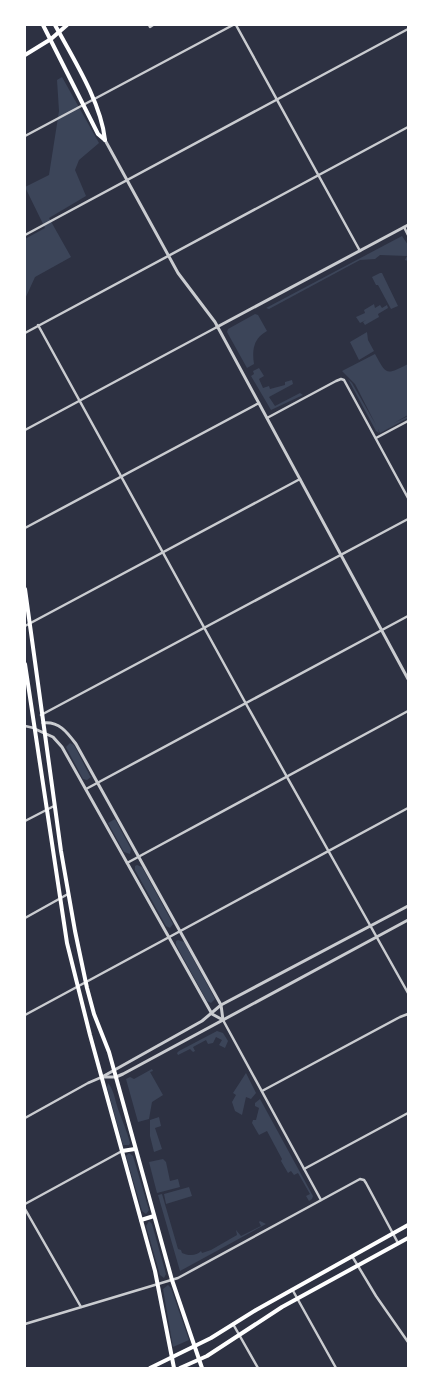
<svg xmlns="http://www.w3.org/2000/svg" width="433" height="1393" font-family="Commissioner,sans-serif">
<rect width="100%" height="100%" fill="#2d3142"/>
<!-- green -->
<g fill="#3c4559">
<path d="M62 77 99 143 79 160 75 170 86 196 49 218 71 257 35 277 25 299V239L45 228 25 187 49 175 59 111 57 80Z"/>
<path d="M402 236 408 245V261L405 260 407 256 380 255 375 259 360 260 269 309 266 308Z"/>
<path d="M380 273H382L398 306 391 309 378 285H376L372 277Z"/>
<path d="M374 304 375 308 380 305 382 308 387 305 388 308 378 314 379 317 365 325 363 322 366 320 360 323 356 317 365 313 364 310Z"/>
<path d="M255 314 258 315 267 331C253 339 252 350 254 364L247 368 227 332 228 329Z"/>
<path d="M367 332 368 340 374 351 359 360 350 342Z"/>
<path d="M375 354C387 376 386 375 408 364V415L394 423 408 416V418L380 433 378 429 379 433 376 431 348 379 352 383 376 425 355 384 342 371Z"/>
<path d="M259 368 264 376 259 379 263 388 269 386 270 389 285 385V382L292 380 293 384 269 397 275 406 300 393 303 395 271 410 251 376 254 374 253 371Z"/>
<path d="M70 743 74 745 90 776 91 777 87 780 83 779 66 747Z"/>
<path d="M115 819 131 849 130 854 124 852 108 823Z"/>
<path d="M137 865 142 867 173 924 170 928 166 926 135 870V866Z"/>
<path d="M178 940 184 942 215 999 211 1003 207 1001 176 945V941Z"/>
<path d="M217 1031 223 1033 228 1041 225 1048 219 1045 222 1040 216 1037 213 1043 208 1044 206 1040 193 1047 195 1051 193 1052 190 1049 178 1055 177 1053 179 1051Z"/>
<path d="M152 1069 153 1071 150 1072 163 1095 152 1102 149 1119 138 1122 126 1079 130 1077 134 1079Z"/>
<path d="M246 1073 256 1093 251 1099 246 1097 242 1115 235 1111 232 1102 236 1095 233 1093Z"/>
<path d="M108 1083C114 1090 115 1100 118 1109 122 1120 127 1131 130 1143L129 1145H123L107 1087Z"/>
<path d="M260 1099 313 1196 312 1199 309 1201 306 1196 310 1194 298 1173 294 1175 291 1171 288 1173 281 1161 282 1159 267 1131 259 1135 252 1123 253 1120H256L259 1108 255 1106V1103Z"/>
<path d="M159 1117 161 1126 155 1128 162 1149 154 1152 150 1136V1120Z"/>
<path d="M129 1153 133 1156 149 1210 146 1214 142 1211 126 1156Z"/>
<path d="M163 1159 166 1162 170 1181 178 1179 180 1187 157 1193 149 1162Z"/>
<path d="M189 1187 192 1196 166 1204 164 1194Z"/>
<path d="M162 1194 178 1249 181 1250 182 1253C188 1256 197 1256 201 1251L202 1253 211 1250 237 1235 236 1230 241 1236 261 1226 259 1222 260 1221 266 1224 180 1271 158 1195Z"/>
<path d="M149 1221 152 1224 166 1274 164 1278 160 1275 146 1226Z"/>
<path d="M168 1285 171 1288 189 1340 173 1347 163 1289Z"/>
</g>
<g fill="none" stroke-linecap="round" stroke-linejoin="round">
<!-- minor -->
<g stroke="#caccd0" stroke-width="2.5">
<path d="M149 25 150 27 153 25"/>
<path d="M236 25 360 251"/>
<path d="M25 136 233 25"/>
<path d="M404 227 408 235"/>
<path d="M25 235 408 29"/>
<path d="M38 325 245 702 408 993"/>
<path d="M25 333 408 127"/>
<path d="M267 418 336 381 341 379 344 380 408 498"/>
<path d="M25 430 217 327"/>
<path d="M376 438 408 421"/>
<path d="M25 528 259 403"/>
<path d="M25 626 300 479"/>
<path d="M41 715 408 519"/>
<path d="M25 726 34 728"/>
<path d="M86 789 408 616"/>
<path d="M25 821 54 806"/>
<path d="M127 863 408 711"/>
<path d="M25 918 68 894"/>
<path d="M25 1015 408 808"/>
<path d="M223 1020 321 1200"/>
<path d="M262 1091 400 1017 408 1014"/>
<path d="M25 1118 88 1083 102 1077"/>
<path d="M304 1169 408 1113"/>
<path d="M25 1204 122 1151"/>
<path d="M25 1209 81 1307"/>
<path d="M352 1256 376 1296 408 1342"/>
<path d="M292 1289 336 1368"/>
<path d="M25 1324 178 1278 360 1179 364 1180 366 1183 398 1243"/>
<path d="M233 1324 258 1368"/>
</g>
<!-- tertiary -->
<g stroke="#caccd0" stroke-width="3">
<path d="M105 140 178 273 215 322 408 679"/>
<path d="M217 327 408 225"/>
<path d="M43 723C59 721 67 732 76 744L221 1005 223 1020"/>
<path d="M35 729 53 737 62 747 212 1014 223 1020"/>
<path d="M102 1077 202 1021 221 1005 408 906"/>
<path d="M102 1077H116L123 1074 408 920"/>
</g>
<!-- secondary -->
<g stroke="#fff" stroke-width="4">
<path d="M43 25 98 134 105 140"/>
<path d="M55 25C73 58 101 102 105 140"/>
<path d="M25 55 51 39 67 25"/>
<path d="M25 589 61 851 75 931 87 988 94 1014 109 1052 172 1280 202 1368"/>
<path d="M25 664 67 943 90 1035 155 1271 174 1368"/>
<path d="M122 1151 135 1149"/>
<path d="M141 1220 154 1216"/>
<path d="M150 1368 211 1338 256 1310 408 1225"/>
<path d="M180 1368 207 1356 282 1307 408 1238"/>
</g>
</g>
<!-- border -->
<rect width="433" height="1393" fill="none" stroke="#ffffff" stroke-width="52"/>
</svg>
